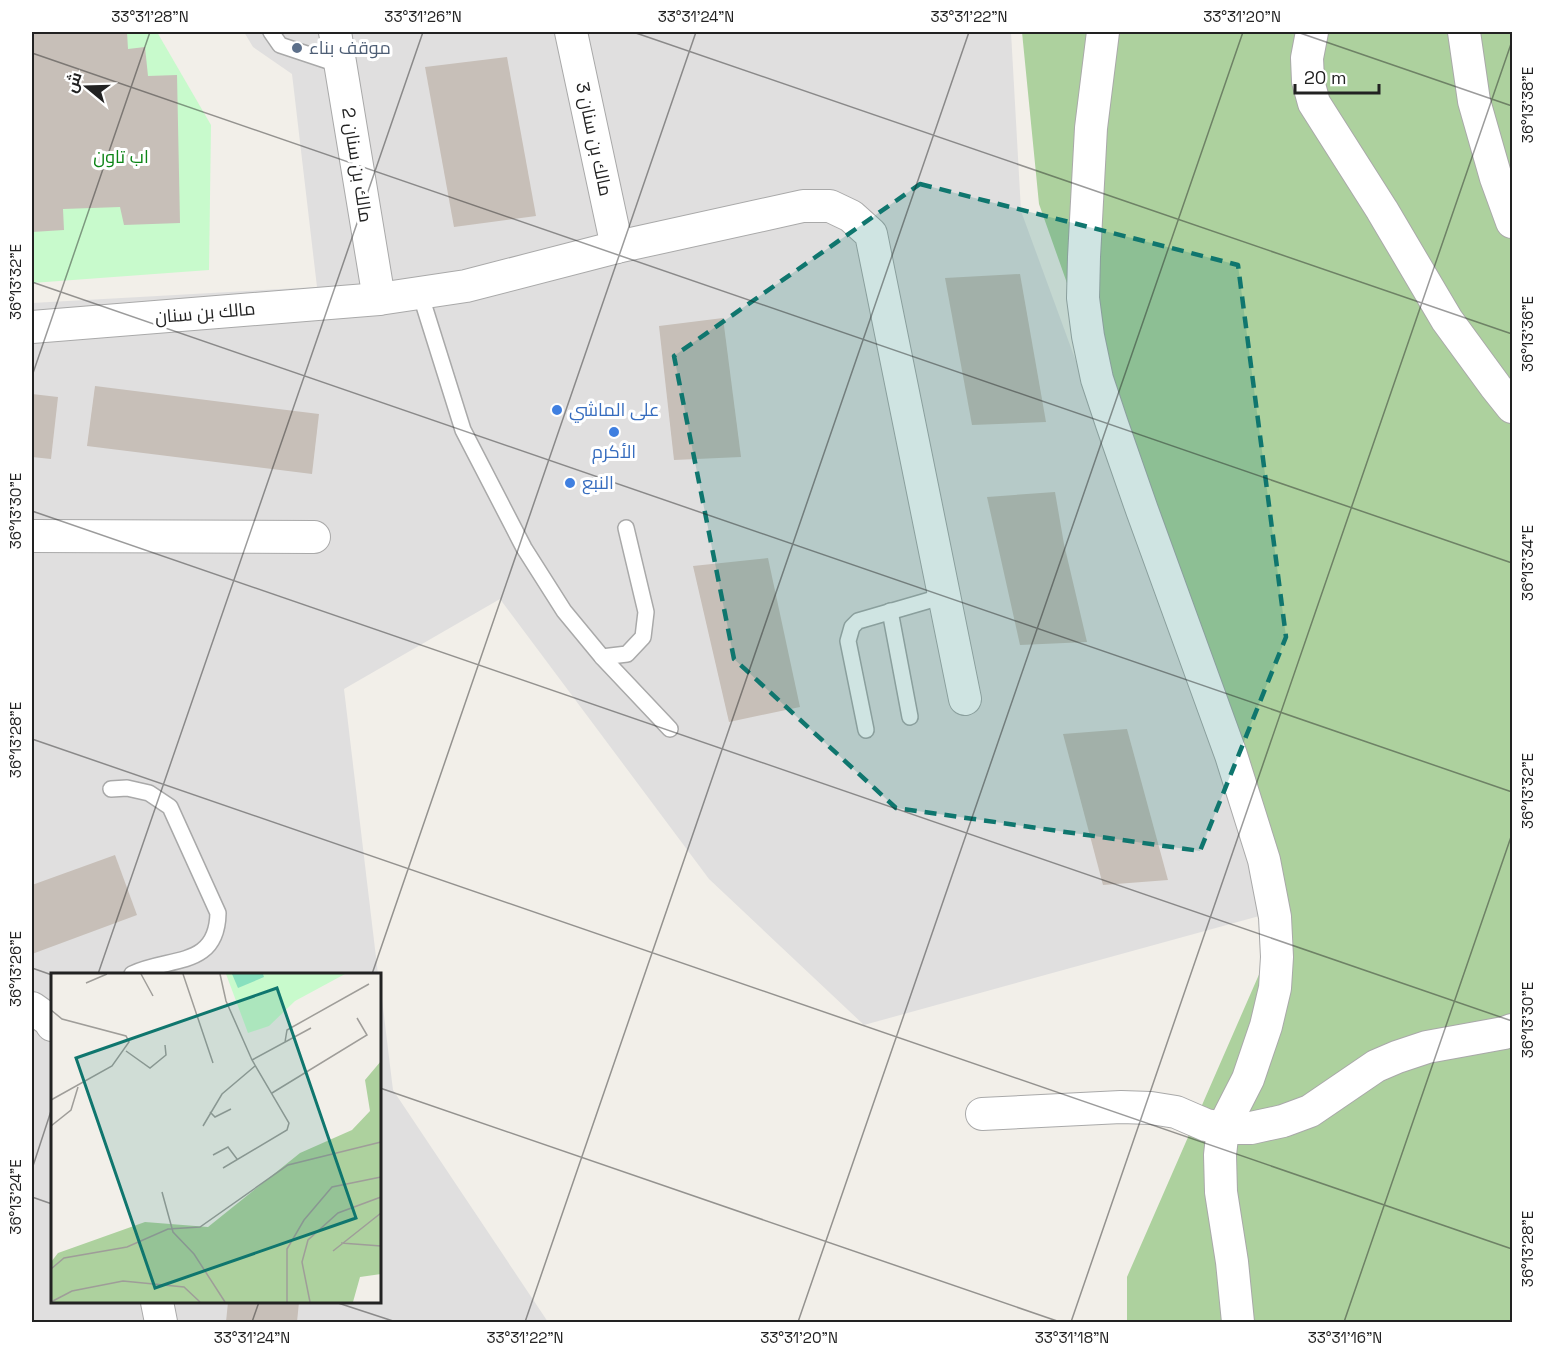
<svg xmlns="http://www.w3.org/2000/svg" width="1544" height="1354" font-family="'Space Grotesk',Cairo,sans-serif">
<rect width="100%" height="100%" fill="#f2efe9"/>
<!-- residential -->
<path fill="#e0dfdf" d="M244 32H1011L1021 211 1277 911 864 1025 709 879 500 599 344 689 378 974H52V1302H380V983L393 1090 548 1322H32V303L317 287 292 74 253 47Z"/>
<!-- forest -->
<path fill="#add19e" d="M1022 32H1512V1322H1127V1277L1288 908 1039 204Z"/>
<!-- park -->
<path fill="#c8facc" d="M32 32H157L211 125 209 270 32 283Z"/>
<!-- building -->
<g fill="#c7bfb8">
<path d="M32 32H127L128 49 145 47 148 76 177 75 180 223 124 225 120 207 63 209 64 230 32 232Z"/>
<path d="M507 57 536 216 454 227 425 67Z"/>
<path d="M1020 274 1046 422 972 425 945 278Z"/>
<path d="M723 318 741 457 674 460 659 326Z"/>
<path d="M95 386 319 414 312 474 87 446Z"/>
<path d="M32 394 58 397 51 459 32 457Z"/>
<path d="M1055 492 1064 544 1087 642 1020 645 987 497Z"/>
<path d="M768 558 800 707 729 722 693 566Z"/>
<path d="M1127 729 1168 880 1103 885 1063 734Z"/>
<path d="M115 855 137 915 32 954V885Z"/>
<path d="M228 1302H299L297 1322H226Z"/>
</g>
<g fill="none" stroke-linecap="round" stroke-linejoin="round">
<defs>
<g id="service">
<path d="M271 32 280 45 340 65"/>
<path d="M420 293 463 430 524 548 564 611 602 657 670 729"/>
<path d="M890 611 910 717"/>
<path d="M602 657 627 654 643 637 646 612 626 528"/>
<path d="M866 730 848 641 852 627 858 621 944 596"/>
<path d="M111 789 127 788 149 793 170 807 218 913C217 969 169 956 132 974"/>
</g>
<g id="minor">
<path d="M335 32 379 299"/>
<path d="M571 32 617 247"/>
<path d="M1103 32 1091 128 1084 257 1083 298 1088 336 1097 379 1112 424 1142 510 1231 755 1264 860 1275 917 1277 957 1275 988 1266 1026 1248 1079 1223 1128 1220 1155 1221 1192 1232 1262 1238 1322"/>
<path d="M1312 32 1307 58 1308 81 1314 103 1382 210 1447 320 1496 387 1512 407"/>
<path d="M1464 32 1474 101 1496 178 1512 222"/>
<path d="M32 327 379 299 466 286 617 247 803 206H830L851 216 871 234 965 699"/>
<path d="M32 536 314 537"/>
<path d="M32 1008 49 1020 52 1025"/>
<path d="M982 1114 1121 1107 1151 1108 1176 1112 1206 1125 1223 1128H1251L1283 1121 1310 1111 1376 1066 1397 1057 1427 1047 1504 1033 1512 1030"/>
<path d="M157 1302 161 1322"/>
</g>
</defs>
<!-- service casing -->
<use href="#service" stroke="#a9a9a9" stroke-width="18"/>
<!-- minor casing -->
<use href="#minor" stroke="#a9a9a9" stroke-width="34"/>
<!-- service -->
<use href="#service" stroke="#fff" stroke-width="15"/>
<!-- minor -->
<use href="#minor" stroke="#fff" stroke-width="32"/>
</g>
<!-- marked area -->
<path fill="#0f766e" fill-opacity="0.2" stroke="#0f766e" stroke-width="4.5" stroke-dasharray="12 8" stroke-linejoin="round" d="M920 184 1238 265 1286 637 1200 851 896 808 734 659 674 356Z"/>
<!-- ticks -->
<path fill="none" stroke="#222" stroke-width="1.5" stroke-opacity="0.45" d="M633 32 1512 334M1297 32 1512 106M32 53 1512 563M32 282 1512 792M32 376 150 32M32 511 1512 1021M32 739 1512 1249M32 968 52 975M98 974 423 32M372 974 696 32M380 1088 1060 1322M32 1169 52 1108M32 1197 52 1204M335 1302 396 1322M252 1322 259 1302M525 1322 969 32M798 1322 1243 32M1071 1322 1512 41M1344 1322 1512 834"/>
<!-- markers -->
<circle fill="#5c6f8a" stroke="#fff" stroke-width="2" cx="297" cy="48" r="6"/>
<g fill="#3f7fe0" stroke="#fff" stroke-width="2">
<circle cx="557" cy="410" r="6"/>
<circle cx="614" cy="432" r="6"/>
<circle cx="570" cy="483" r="6"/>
</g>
<g text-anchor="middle" stroke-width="6" stroke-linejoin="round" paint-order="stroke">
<!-- service labels -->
<g font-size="18" fill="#4e5e75" stroke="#fff" text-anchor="start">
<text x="309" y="54">موقف بناء</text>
</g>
<!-- street labels -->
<g font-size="18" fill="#222" stroke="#fff">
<text transform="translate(594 139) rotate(78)" y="6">مالك بن سنان 3</text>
<text transform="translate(357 165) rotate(81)" y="6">مالك بن سنان 2</text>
<text transform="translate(205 313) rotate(-5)" y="6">مالك بن سنان</text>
</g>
<!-- park labels -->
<g font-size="18" fill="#0c8416" stroke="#fff">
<text x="121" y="163">اب تاون</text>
</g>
<!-- shop labels -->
<g font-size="18" fill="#366cbe" stroke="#fff" text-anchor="start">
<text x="569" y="416">على الماشي</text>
<text x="614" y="458" text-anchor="middle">الأكرم</text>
<text x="582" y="489">النبع</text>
</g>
</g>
<!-- overview -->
<g transform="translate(51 973)">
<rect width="330" height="330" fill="#f2efe9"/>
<path d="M330 88V301L309 304 302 329H0V289L7 280 94 249 157 254 249 180 301 157 319 138 314 107Z" fill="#add19e"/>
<path d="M175 1H294L244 28 218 53 197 60Z" fill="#c8facc"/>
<path d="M181 1H212L213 4 187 15Z" fill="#88e0be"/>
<path fill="none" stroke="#9f9d99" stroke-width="1.5" d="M90 1 102 23M132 1 162 90M169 1 175 28 201 87 238 150 236 157 172 195M35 10 56 1M0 37 11 46 75 63 78 69 61 93 0 127M234 69 236 57 318 11M75 78 99 95 115 82 114 72M201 87 260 55M221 120 316 62 306 45M159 139 164 144 180 136M0 153 20 137 27 114M152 153 171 121 204 93M162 182 177 174 186 186M111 219 122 259 143 281 174 329M290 270 330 273M282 278 330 240M0 296 13 285 76 274 117 256 149 254 237 192 330 169M0 329 21 318 72 308 133 314 149 329M236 329V276L253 247 281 214 330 204M259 329 251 289 257 267 287 240 330 224"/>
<path fill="#0f766e" fill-opacity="0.15" stroke="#0f766e" stroke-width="3" d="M226 15 305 245 104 315 25 85Z"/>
<rect width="330" height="330" fill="none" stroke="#222" stroke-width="3"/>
</g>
<!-- border -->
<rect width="1544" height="1354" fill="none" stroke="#ffffff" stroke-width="66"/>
<!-- north arrow -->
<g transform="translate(87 87) rotate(289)" stroke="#ffffff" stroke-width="4.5" paint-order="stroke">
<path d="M0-4.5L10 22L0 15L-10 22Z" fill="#222222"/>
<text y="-9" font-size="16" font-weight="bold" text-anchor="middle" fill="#222222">ش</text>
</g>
<!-- scale -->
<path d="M1295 84v9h84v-9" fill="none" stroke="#222222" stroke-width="3"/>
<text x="1304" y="84" font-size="18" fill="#222222" stroke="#ffffff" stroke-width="4.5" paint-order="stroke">20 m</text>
<rect x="33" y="33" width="1478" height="1288" fill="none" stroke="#222" stroke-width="2"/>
<g font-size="15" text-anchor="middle" fill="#222">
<text x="150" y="22">33°31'28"N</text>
<text x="423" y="22">33°31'26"N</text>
<text x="696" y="22">33°31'24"N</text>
<text x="969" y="22">33°31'22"N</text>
<text x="1242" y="22">33°31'20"N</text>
<text transform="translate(1528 105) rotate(-90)" y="5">36°13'38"E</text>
<text transform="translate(16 282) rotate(-90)" y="5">36°13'32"E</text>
<text transform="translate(1528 334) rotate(-90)" y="5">36°13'36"E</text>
<text transform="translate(16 511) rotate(-90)" y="5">36°13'30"E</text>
<text transform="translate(1528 563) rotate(-90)" y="5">36°13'34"E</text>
<text transform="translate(16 740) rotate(-90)" y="5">36°13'28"E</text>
<text transform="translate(1528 791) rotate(-90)" y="5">36°13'32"E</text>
<text transform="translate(16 969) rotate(-90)" y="5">36°13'26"E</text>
<text transform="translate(1528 1020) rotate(-90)" y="5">36°13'30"E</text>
<text transform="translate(16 1197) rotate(-90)" y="5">36°13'24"E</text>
<text transform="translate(1528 1249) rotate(-90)" y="5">36°13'28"E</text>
<text x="252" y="1343">33°31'24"N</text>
<text x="525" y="1343">33°31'22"N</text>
<text x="799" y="1343">33°31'20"N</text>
<text x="1072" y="1343">33°31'18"N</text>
<text x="1345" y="1343">33°31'16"N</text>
</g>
</svg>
